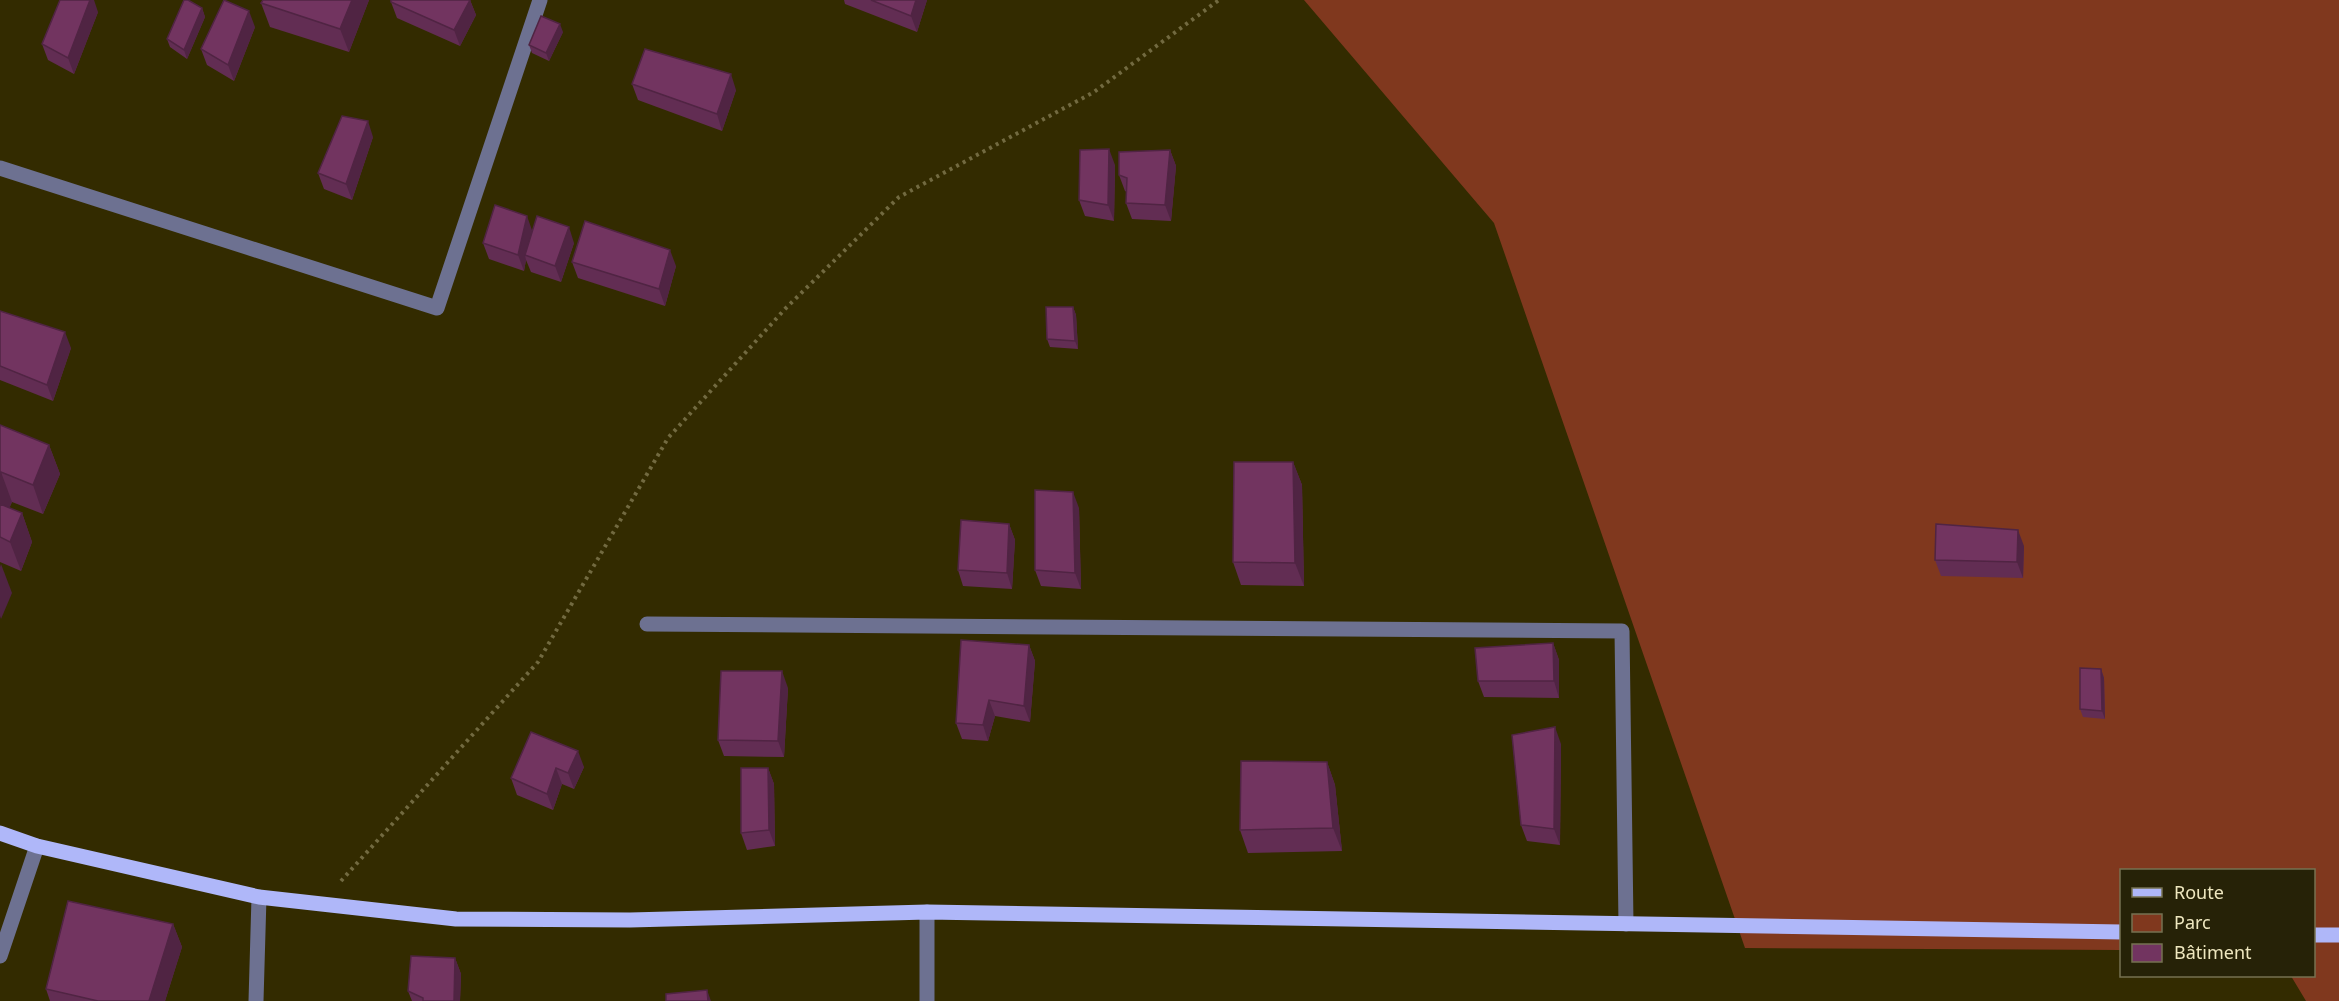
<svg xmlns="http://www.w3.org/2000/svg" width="2339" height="1001" font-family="'Noto Sans',sans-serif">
<rect width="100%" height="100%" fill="#332b00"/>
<!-- green -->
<path fill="#80381e" d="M1304 0H2339V1001H2306L2291 976H2314V870H2122L2121 950 1745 948 1494 223Z"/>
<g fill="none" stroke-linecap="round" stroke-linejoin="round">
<!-- path -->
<path stroke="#726a40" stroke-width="4" stroke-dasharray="3 4.5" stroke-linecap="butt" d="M341 881 538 662 668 438 785 309 899 197 1094 92 1219 0"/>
<!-- minor -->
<g stroke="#6d7191" stroke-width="15">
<path d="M0 168 437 308 540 0"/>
<path d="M647 624 1622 631 1626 924"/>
<path d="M927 912V1001"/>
<path d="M0 956 37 846"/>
<path d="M256 1001 259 897"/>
</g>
<!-- major -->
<g stroke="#afb7f9" stroke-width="15">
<path d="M0 833 37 846 259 897 456 919 630 920 927 912 2122 932"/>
<path d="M2314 935H2339"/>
</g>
</g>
<!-- wall -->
<g fill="#622d53">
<path d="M263 0H369L349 52 270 27 261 3Z"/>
<path d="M391 0H470L476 15 460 46 397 18 391 2Z"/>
<path d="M844 0H927L917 32 845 4Z"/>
<path d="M202 8 205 17 187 59 170 47 167 39Z"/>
<path d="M98 12 74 74 48 60 42 44Z"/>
<path d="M255 27 234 81 207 65 201 49Z"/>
<path d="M563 32 549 61 532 53 529 45Z"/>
<path d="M632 84 736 90 722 131 638 100Z"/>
<path d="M373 137 352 200 324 189 318 173Z"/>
<path d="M1170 150 1176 166 1171 221 1132 219 1126 203 1127 192 1125 191 1119 175Z"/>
<path d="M1115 165 1114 221 1085 216 1079 200Z"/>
<path d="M533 231 574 243 561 282 531 272 526 260 524 271 489 259 483 243Z"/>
<path d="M572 262 676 266 665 306 578 278Z"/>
<path d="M1073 307 1076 315 1078 349 1050 347 1047 339Z"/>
<path d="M0 311 71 348 53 401 0 380Z"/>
<path d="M0 425 49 445 60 474 43 514 12 502 9 508 22 513 32 542 21 571 0 562Z"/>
<path d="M1293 462 1302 485 1304 586 1241 585 1233 562Z"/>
<path d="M1079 508 1081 589 1041 586 1035 570Z"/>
<path d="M1009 524 1015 540 1012 589 963 586 958 570Z"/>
<path d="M2024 546 2023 578 1941 576 1935 560Z"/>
<path d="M1553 643 1559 660V698L1484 697 1478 681Z"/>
<path d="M1029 645 1035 661 1030 722 995 716 988 741 962 739 956 723Z"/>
<path d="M2101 669 2104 678 2105 719 2083 717 2080 709Z"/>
<path d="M788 688 784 757 724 756 718 740Z"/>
<path d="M531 732 584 767 574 789 562 784 553 810 517 795 511 778Z"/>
<path d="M1561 744 1560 845 1527 841 1521 825Z"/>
<path d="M1327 762 1335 785 1342 851 1248 853 1240 830Z"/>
<path d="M768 768 774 784 775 846 747 850 741 833Z"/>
<path d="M173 924 182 947 165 1001H50L46 989Z"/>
<path d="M455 958 461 974 460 1001H412L408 991Z"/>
</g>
<!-- shaded-wall -->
<g fill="#502443">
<path d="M90 0H94L98 12 74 74 68 58Z"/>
<path d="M352 0H369L349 52 340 29Z"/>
<path d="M470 0 476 15 460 46 454 30Z"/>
<path d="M916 0H927L917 32 911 16Z"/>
<path d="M202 8 205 17 187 59 184 50Z"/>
<path d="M249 11 255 27 234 81 228 65Z"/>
<path d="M560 24 563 32 549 61 546 53Z"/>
<path d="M731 74 736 90 722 131 717 114Z"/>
<path d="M368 121 373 137 352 200 346 184Z"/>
<path d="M1109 149 1115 165 1114 221 1108 205Z"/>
<path d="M1170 150 1176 166 1171 221 1165 205Z"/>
<path d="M527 216 533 233 525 255 526 260 524 271 518 255Z"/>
<path d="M569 227 574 243 561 282 555 266Z"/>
<path d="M670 250 676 266 665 306 659 289Z"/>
<path d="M1073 307 1076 315 1078 349 1075 341Z"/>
<path d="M65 332 71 348 53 401 47 385Z"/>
<path d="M49 445 60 474 43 514 33 485Z"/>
<path d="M1293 462 1302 485 1304 586 1295 563Z"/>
<path d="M1 472 12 502 1 529 0 527V476Z"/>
<path d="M1073 492 1079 508 1081 589 1075 573Z"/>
<path d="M22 513 32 542 21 571 10 542Z"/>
<path d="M1009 524 1015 540 1012 589 1007 573Z"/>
<path d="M2018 530 2024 546 2023 578 2017 562Z"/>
<path d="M1 564 12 593 1 619 0 616V567Z"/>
<path d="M1553 643 1559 660V698L1554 681Z"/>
<path d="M1029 645 1035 661 1030 722 1024 706Z"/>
<path d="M2101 669 2104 678 2105 719 2102 711Z"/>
<path d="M782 671 788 688 784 757 778 741Z"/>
<path d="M989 700 995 716 988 741 983 725Z"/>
<path d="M1555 727 1561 744 1560 845 1554 829Z"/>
<path d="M578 751 584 767 574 789 568 773Z"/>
<path d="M1327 762 1335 785 1342 851 1333 828Z"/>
<path d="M556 768 562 784 553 810 547 794Z"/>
<path d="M768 768 774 784 775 846 769 830Z"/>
<path d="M173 924 182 947 165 1001H149Z"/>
<path d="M455 958 461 974 460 1001H454Z"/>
<path d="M707 990 711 1001H708Z"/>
</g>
<!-- building -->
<g fill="#723460" stroke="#502443" stroke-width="1.5">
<path d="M60 0H90L68 58 42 44Z"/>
<path d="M184 0H188L202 8 184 50 167 39Z"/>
<path d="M224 0 249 11 228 65 201 49Z"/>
<path d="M263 0H352L340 29 261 3Z"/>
<path d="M391 0H470L454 30 391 2Z"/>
<path d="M871 0H916L911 16Z"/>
<path d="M541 16 560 24 546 53 529 45Z"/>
<path d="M645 49 731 74 717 114 632 84Z"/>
<path d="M342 116 368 121 346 184 318 173Z"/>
<path d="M1109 149 1108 205 1079 200 1080 150Z"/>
<path d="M1170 150 1165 205 1126 203 1127 178 1119 175V152Z"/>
<path d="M495 205 527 216 518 255 483 243Z"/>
<path d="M537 216 569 227 555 266 525 255Z"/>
<path d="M585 221 670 250 659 289 572 262Z"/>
<path d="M1046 307H1073L1075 341 1047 339Z"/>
<path d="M0 311 65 332 47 385 0 366Z"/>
<path d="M0 425 49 445 33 485 1 472 0 476Z"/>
<path d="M1234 462H1293L1295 563 1233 562Z"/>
<path d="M1035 490 1073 492 1075 573 1035 570Z"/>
<path d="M0 504 22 513 10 542 0 537Z"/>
<path d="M961 520 1009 524 1007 573 958 570Z"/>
<path d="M1936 524 2018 530 2017 562 1935 560Z"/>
<path d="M961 640 1029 645 1024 706 989 700 983 725 956 723Z"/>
<path d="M1553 643 1554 681H1478L1475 648Z"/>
<path d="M2080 668 2101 669 2102 711 2080 709Z"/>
<path d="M721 671H782L778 741 718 740Z"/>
<path d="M1555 727 1554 829 1521 825 1512 735Z"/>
<path d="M531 732 578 751 568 773 556 768 547 794 511 778Z"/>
<path d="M1241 761 1327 762 1333 828 1240 830Z"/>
<path d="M741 768H768L769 830 741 833Z"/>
<path d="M68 901 173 924 149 1001H98L46 989Z"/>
<path d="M411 956 455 958 454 1001H423V998L408 991Z"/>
<path d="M707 990 708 1001H666V994Z"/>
</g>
<!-- legend -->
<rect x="2120" y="869" width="195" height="108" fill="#262207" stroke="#767151" stroke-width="1.5"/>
<rect x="2132" y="888" width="30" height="9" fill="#afb7f9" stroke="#767151" stroke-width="1.5"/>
<text x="2174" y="899" font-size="18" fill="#eee7bf">Route</text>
<rect x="2132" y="914" width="30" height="18" fill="#80381e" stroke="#767151" stroke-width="1.5"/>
<text x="2174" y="929" font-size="18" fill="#eee7bf">Parc</text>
<rect x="2132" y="944" width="30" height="18" fill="#723460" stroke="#767151" stroke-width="1.5"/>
<text x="2174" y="959" font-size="18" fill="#eee7bf">Bâtiment</text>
</svg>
